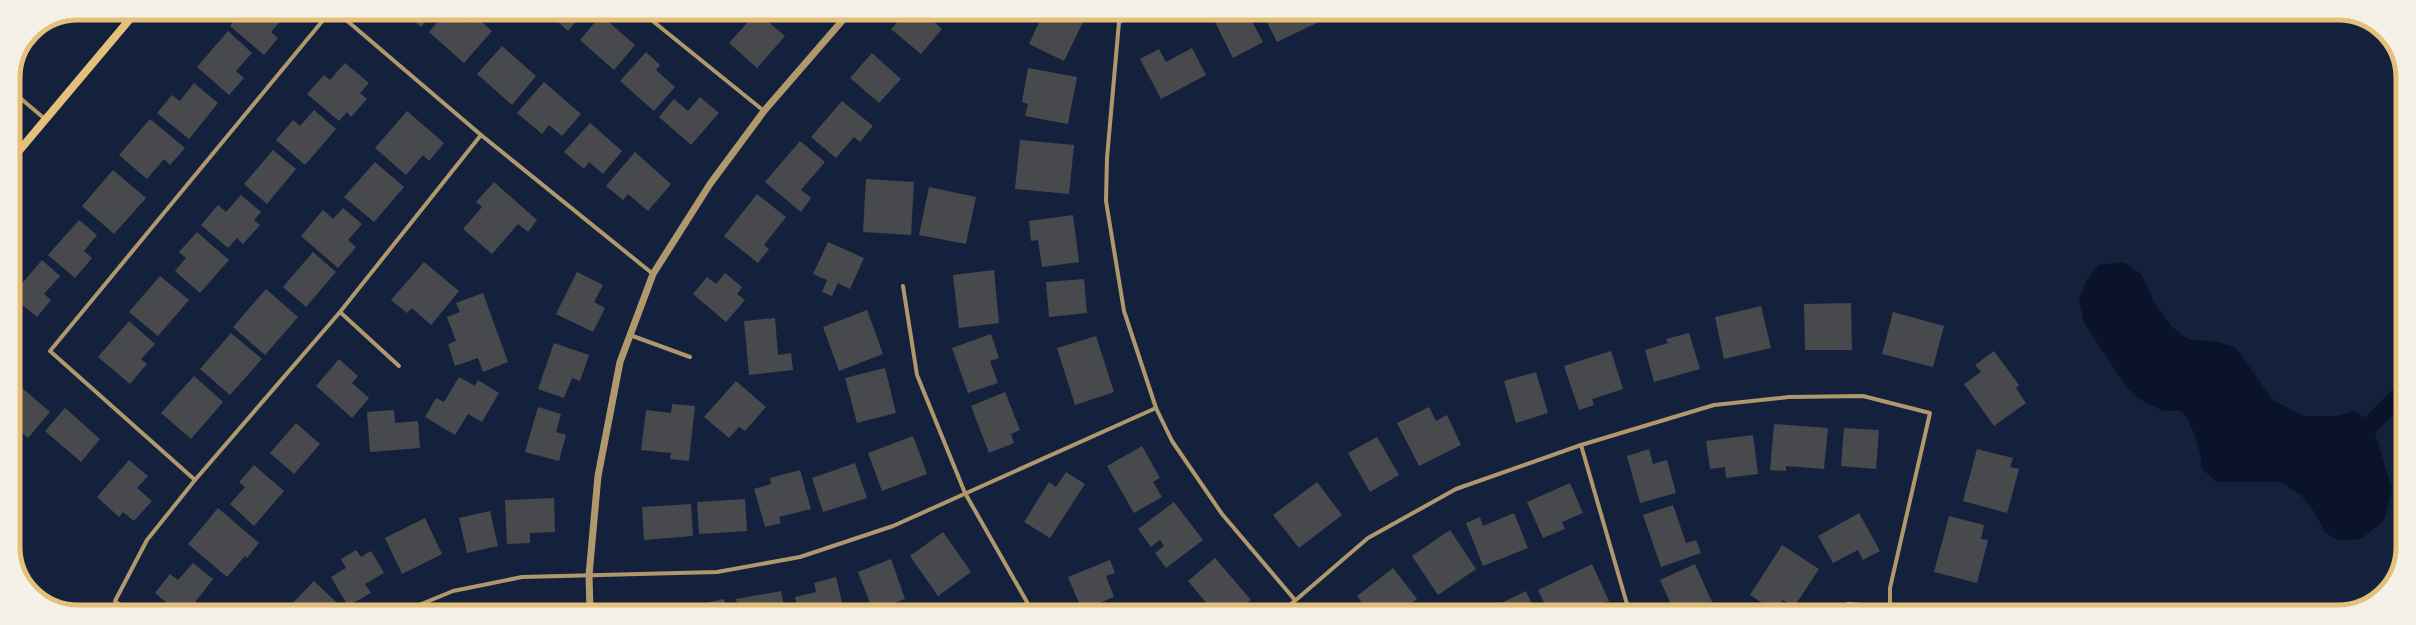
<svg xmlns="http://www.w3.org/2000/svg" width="2416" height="625" font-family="'Fira Sans Condensed',sans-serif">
<rect width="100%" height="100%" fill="#14213d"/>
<!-- water -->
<path fill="#0b132b" d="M2124 262 2142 275 2154 302 2171 326 2189 340 2215 341 2236 348 2273 400 2304 416H2335L2355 411 2372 423 2392 490 2384 521 2361 539 2340 540 2325 533 2315 513 2301 495 2280 482H2217L2202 469C2200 447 2194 428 2182 411H2163L2140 399 2128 389 2084 323 2079 300 2087 279 2099 265Z"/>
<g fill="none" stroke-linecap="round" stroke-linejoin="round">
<!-- canal -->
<path stroke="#0b132b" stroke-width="18" d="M2372 423 2402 393"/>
</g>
<!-- building -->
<g fill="#48494c">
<path d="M241 13H287L271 32 278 38 264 55 230 26Z"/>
<path d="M405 13H433L421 27Z"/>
<path d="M445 13H455L466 23 474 15 492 31 464 63 429 32Z"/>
<path d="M548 13H583L568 31Z"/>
<path d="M755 14H759L785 36 757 68 729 43Z"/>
<path d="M905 14H925L942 29 921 54 891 29Z"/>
<path d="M1043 14H1087L1064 61 1029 44Z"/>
<path d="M1225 14H1248L1263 42 1233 58 1214 20Z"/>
<path d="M1263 14H1323L1325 19 1277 42Z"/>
<path d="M601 15 635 45 614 70 580 40Z"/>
<path d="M53 23 34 45 29 41 32 32Z"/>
<path d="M228 31 252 53 236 71 244 78 229 95 197 67Z"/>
<path d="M502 46 536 76 512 105 477 74Z"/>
<path d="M1192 48 1206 75 1161 99 1140 59 1159 49 1166 62Z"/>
<path d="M646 52 660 65 656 70 675 87 654 111 620 81Z"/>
<path d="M872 53 901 79 879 103 850 78Z"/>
<path d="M345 63 369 83 360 93 367 99 351 117 347 112 339 121 307 94 324 75 330 80Z"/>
<path d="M1028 68 1077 77 1068 124 1025 116 1028 104 1022 102Z"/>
<path d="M544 82 581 114 562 136 549 125 542 134 517 113Z"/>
<path d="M194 83 218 103 189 139 157 113 172 95 180 101Z"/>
<path d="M700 97 719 113 691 145 659 117 674 99 688 111Z"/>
<path d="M842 101 873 126 860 142 854 137 836 158 811 137Z"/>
<path d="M314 110 336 129 305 165 276 140 293 120 300 126Z"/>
<path d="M407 111 444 143 429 161 423 155 406 175 375 148Z"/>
<path d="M150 119 185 148 170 165 164 159 147 179 119 155Z"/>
<path d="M590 123 622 151 603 174 589 162 584 169 564 152Z"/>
<path d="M1020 140 1074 145 1069 194 1015 189Z"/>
<path d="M800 141 825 162 801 190 811 198 801 212 765 182Z"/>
<path d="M273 150 296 169 267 204 244 184Z"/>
<path d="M635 152 671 184 648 211 628 194 623 200 606 186Z"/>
<path d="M375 162 404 187 374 222 344 197Z"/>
<path d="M113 170 146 198 114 234 82 206Z"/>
<path d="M866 179 914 182 911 235 863 232Z"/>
<path d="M494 182 537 220 528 232 518 224 492 254 463 229 482 207 476 202Z"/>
<path d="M929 187 976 197 966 244 919 235Z"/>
<path d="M757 194 786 217 764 245 769 249 758 263 724 236Z"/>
<path d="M241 195 261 212 254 220 260 225 243 244 237 238 228 248 201 225 218 205 226 212Z"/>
<path d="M343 208 362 224 348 240 356 247 338 268 301 236 323 210 333 219Z"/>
<path d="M1073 215 1079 262 1042 267 1038 240 1031 241 1029 221Z"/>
<path d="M79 220 97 235 84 251 92 258 75 278 48 255Z"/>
<path d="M197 232 229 260 200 293 175 271 186 258 179 252Z"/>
<path d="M828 242 864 258 850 289 838 283 832 296 822 292 827 280 813 274Z"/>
<path d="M313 252 336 272 306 307 283 287Z"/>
<path d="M42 260 60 276 44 294 51 300 37 317 13 297V294Z"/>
<path d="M424 262 459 291 431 325 412 308 407 313 391 300Z"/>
<path d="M994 270 999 323 959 328 953 275Z"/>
<path d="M577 272 603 285 594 302 605 308 593 332 556 314Z"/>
<path d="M725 273 742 287 737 294 745 300 726 322 693 294 707 277 716 284Z"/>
<path d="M160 276 189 300 158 336 129 312Z"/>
<path d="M1084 279 1087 313 1049 317 1046 282Z"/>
<path d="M266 289 298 317 265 355 233 327Z"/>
<path d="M483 293 508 362 483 372 478 358 455 366 448 344 456 341 447 317 460 312 456 303Z"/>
<path d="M1851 303 1852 350H1805L1804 304Z"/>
<path d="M1761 306 1771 348 1724 359 1715 317Z"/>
<path d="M867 310 883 354 839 371 823 327Z"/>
<path d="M1893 312 1944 326 1933 367 1882 354Z"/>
<path d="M775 318 778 355 791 353 793 370 749 375 744 321Z"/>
<path d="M129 321 155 344 141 359 147 364 130 384 98 357Z"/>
<path d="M231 333 262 359 230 395 200 369Z"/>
<path d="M1689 333 1700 369 1654 382 1645 350 1668 343 1666 339Z"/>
<path d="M991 334 999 358 990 361 998 383 968 393 952 348Z"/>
<path d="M1096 336 1114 392 1075 405 1057 348Z"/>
<path d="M554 343 589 355 580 381 572 378 564 398 538 389Z"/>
<path d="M1611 351 1623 389 1592 399 1594 405 1579 410 1564 366Z"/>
<path d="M1994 351 2019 385 2016 388 2026 403 1994 426 1964 384 1981 372 1975 365Z"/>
<path d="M339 359 358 376 352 383 369 398 352 418 316 386Z"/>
<path d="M885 368 896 413 857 423 845 378Z"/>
<path d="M1536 372 1548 413 1516 423 1504 381Z"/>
<path d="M194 376 223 402 191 439 161 413Z"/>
<path d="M459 377 475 386 478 380 499 393 482 422 468 414 455 435 425 417 436 398 444 402Z"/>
<path d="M14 381 50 412 28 438 13 424Z"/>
<path d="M736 381 766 407 745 431 739 427 729 438 704 417Z"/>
<path d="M1005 392 1020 430 1011 434 1014 443 989 453 971 406Z"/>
<path d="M672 404 695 406 689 461 670 459 671 453 641 450 646 410 671 413Z"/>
<path d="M538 407 561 414 556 432 566 435 559 461 525 452Z"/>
<path d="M1429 407 1436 421 1447 415 1461 445 1419 466 1397 423Z"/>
<path d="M65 408 100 439 81 462 45 431Z"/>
<path d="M394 410 395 423 418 421 420 448 370 452 367 412Z"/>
<path d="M296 423 320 444 294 474 270 453Z"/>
<path d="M1774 424 1828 428 1824 469 1786 466V471L1770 470Z"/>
<path d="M1844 428 1879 430 1876 469 1841 466Z"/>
<path d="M1753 435 1758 474 1726 478 1725 467 1710 469 1706 441Z"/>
<path d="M913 436 927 474 882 491 868 453Z"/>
<path d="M1377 437 1399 475 1370 492 1348 453Z"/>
<path d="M1142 446 1160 478 1153 482 1162 497 1134 513 1107 466Z"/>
<path d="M1649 449 1653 464 1667 460 1676 493 1640 503 1627 456Z"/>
<path d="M1977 449 2013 458 2010 467 2019 469 2007 513 1963 501Z"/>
<path d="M129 460 148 476 137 488 152 501 134 521 123 512 119 517 97 497Z"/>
<path d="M855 463 867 498 823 512 812 478Z"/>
<path d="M254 465 284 491 254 526 230 504 245 487 239 482Z"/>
<path d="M800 470 811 509 779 517 781 523 765 527 754 489 771 484 770 478Z"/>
<path d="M1066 472 1085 484 1050 538 1024 522 1049 482 1056 487Z"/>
<path d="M1317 482 1342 515 1299 548 1273 515Z"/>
<path d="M1570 483 1583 513 1562 522 1565 529 1543 538 1527 502Z"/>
<path d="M554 498 555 532 530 533V543L507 544 505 500Z"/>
<path d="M745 499 747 531 699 534 697 502Z"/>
<path d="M1174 502 1203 540 1166 568 1155 553 1164 546 1160 540 1151 547 1138 529Z"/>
<path d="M691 504 693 536 644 540 642 507Z"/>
<path d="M1673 505 1686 543 1696 540 1701 553 1661 567 1643 515Z"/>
<path d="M218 508 259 543 247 558 245 556 227 577 188 544Z"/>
<path d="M490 511 498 546 467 553 459 518Z"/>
<path d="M1514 513 1528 548 1483 566 1466 523 1480 517 1483 526Z"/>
<path d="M1859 513 1880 551 1863 560 1858 550 1833 563 1818 536Z"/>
<path d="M1949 516 1984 525 1981 539 1988 540 1977 583 1934 572Z"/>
<path d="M425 518 442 554 402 574 385 538Z"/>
<path d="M1450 530 1476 569 1438 595 1412 556Z"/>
<path d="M943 532 971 572 938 596 910 556Z"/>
<path d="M1782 545 1819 569 1794 607 1783 600 1775 611 1750 595Z"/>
<path d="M356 550 361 557 371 551 384 573 365 584 371 593 348 606 331 577 346 568 341 559Z"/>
<path d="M1215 558 1251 600 1237 611H1213L1188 581Z"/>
<path d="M891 559 905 599 873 611 858 572Z"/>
<path d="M1110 560 1115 573 1106 576 1114 597 1082 610 1068 577Z"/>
<path d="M193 563 213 579 189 610H175L155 593 170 574 178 580Z"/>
<path d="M1592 564 1609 601 1587 611H1548L1538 590Z"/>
<path d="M1695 564 1716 611H1674L1660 580Z"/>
<path d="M1393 568 1417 599 1401 611H1391L1388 608 1385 611H1368L1357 596Z"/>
<path d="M836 577 844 611H798L795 597 816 592 814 583Z"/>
<path d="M314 581 336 602 328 610H286Z"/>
<path d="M781 591 785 611 738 610 736 599Z"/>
<path d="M1526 591 1535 611H1497L1495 606Z"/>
<path d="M724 599 727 610H693L692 606Z"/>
<path d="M1343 604 1351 611H1336Z"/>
<path d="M556 605 557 610H510V608Z"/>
<path d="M1936 605 1978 609V612H1936Z"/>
</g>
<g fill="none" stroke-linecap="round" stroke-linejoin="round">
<!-- minor -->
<g stroke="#b1986c" stroke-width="4">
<path d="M338 13 481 135 653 274"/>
<path d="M644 14 764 111"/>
<path d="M1137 14 1119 22 1107 158 1106 201 1124 311 1156 408 1172 441 1222 514 1295 600"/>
<path d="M13 92 45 119"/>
<path d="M903 286 917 375 965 493 1027 602 1023 611"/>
<path d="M340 312 399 366"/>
<path d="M630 335 690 357"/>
<path d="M1581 445 1629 611"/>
<path d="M195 480 50 351 329 13"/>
<path d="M1848 604 1890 607"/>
<path d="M126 610 115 601 147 540 195 480 340 312 481 135"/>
<path d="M407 610 453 591 522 577 717 572 800 557 893 526 1156 408"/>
<path d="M1283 611 1368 538 1456 489 1581 445 1714 405 1789 397 1863 396 1930 413 1890 588V612"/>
</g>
<!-- tertiary -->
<path stroke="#b1986c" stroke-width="7" d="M590 610 589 575 598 476 620 362 653 274 710 184 764 111 848 14"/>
<!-- secondary -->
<path stroke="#e5c07b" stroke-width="8" d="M13 158 135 13"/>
</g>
<!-- crop -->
<path d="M0 0H2416V625H0ZM78 20H2338A58 58 0 0 1 2396 78V547A58 58 0 0 1 2338 605H78A58 58 0 0 1 20 547V78A58 58 0 0 1 78 20Z" fill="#f6f1e7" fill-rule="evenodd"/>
<path fill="none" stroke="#e5c07b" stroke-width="5" d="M78 20H2338A58 58 0 0 1 2396 78V547A58 58 0 0 1 2338 605H78A58 58 0 0 1 20 547V78A58 58 0 0 1 78 20Z"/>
</svg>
